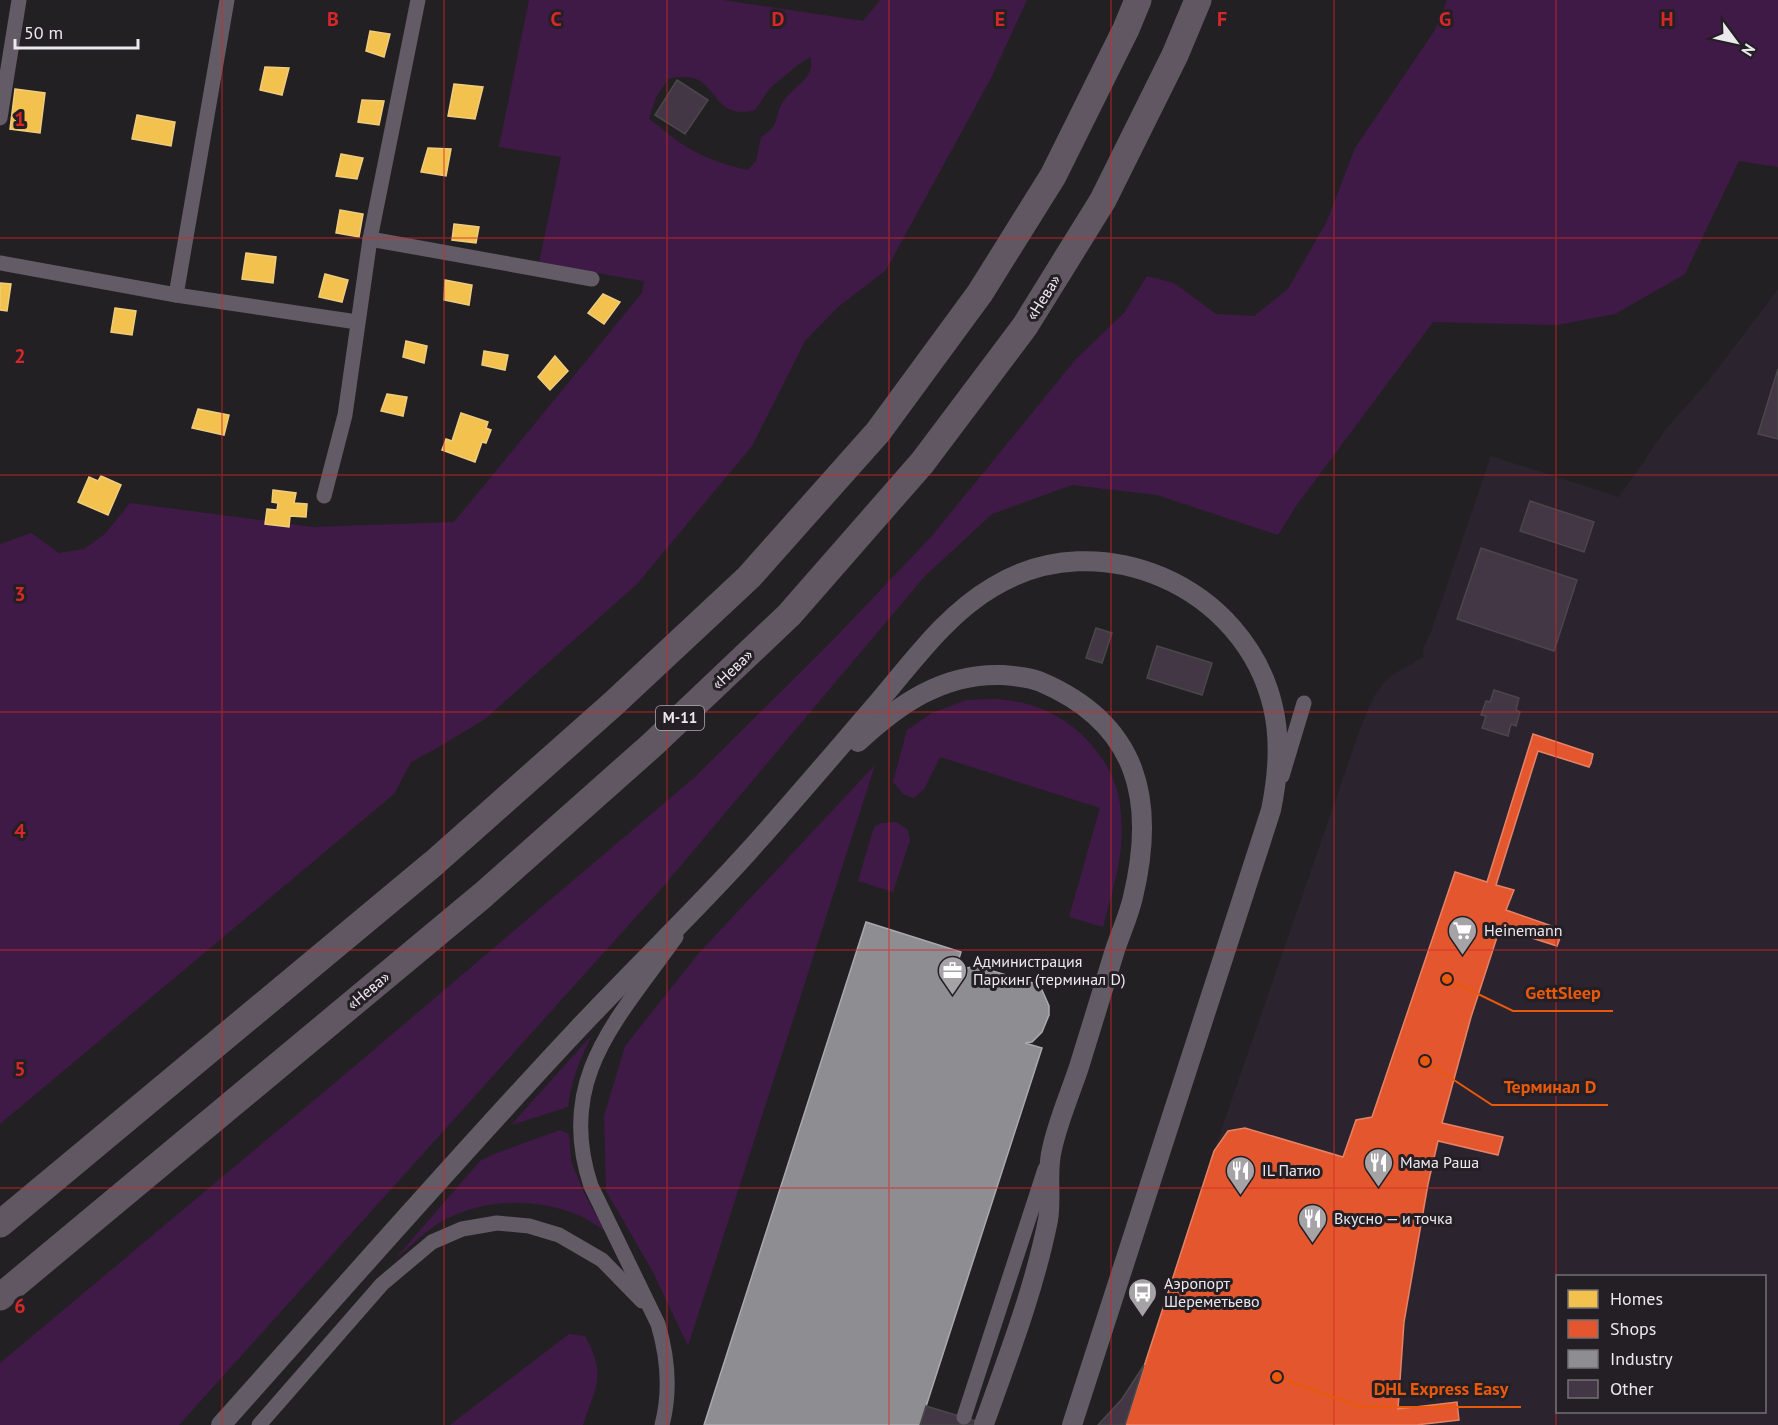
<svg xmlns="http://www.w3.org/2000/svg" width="1778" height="1425" font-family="'PT Sans',sans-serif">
<rect width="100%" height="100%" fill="#232024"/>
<!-- built -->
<path fill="#2b232d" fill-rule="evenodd" d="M1778 289V1425H1125L1214 1151 1360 729 1373 698 1382 685 1392 675 1424 657 1423 649 1432 629 1491 456 1619 497 1666 429 1710 379ZM1558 1276H1764V1412H1558Z"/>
<!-- green -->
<g fill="#401a46" fill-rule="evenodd">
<path d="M529 0H723L863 21 880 0H1027L991 78 886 270 838 307 805 341 752 446 637 584 485 719 437 748 411 762 394 794 0 1124V544L31 533 59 553 84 549 105 534 130 503 313 527 454 522 642 293 644 281 539 263 561 157 499 147ZM811 57C811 62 812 67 810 71 805 83 792 89 785 99 772 116 783 124 761 137L756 161 748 170C725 165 698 156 679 142 669 135 659 126 649 119L656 97 668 79C723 65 705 123 755 110L770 88 799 64Z"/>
<path d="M1447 0H1778V167L1739 161 1685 274 1615 314 1557 325 1433 322 1296 506 1278 535 1157 495 1072 485 992 514 925 576 661 889 179 1425H0V1363L343 1076 695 777 832 641 931 537 1076 359 1124 313 1147 276 1174 283 1216 314 1254 316 1288 289 1327 221 1355 148 1435 30Z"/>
<path d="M995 699C1006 700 1017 701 1027 704 1068 715 1105 749 1117 790 1122 807 1123 837 1120 854 1117 878 1109 903 1103 927L1069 917 1100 808 940 757 924 789 914 798 904 795 893 782 907 730 932 713 966 700Z"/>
<path d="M875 765 688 1346 652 1270 606 1191 604 1116 625 1046 698 954Z"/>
<path d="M896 822 908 830 910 840 893 892 858 881 874 827 881 823Z"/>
<path d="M592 1035C580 1059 571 1081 568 1107L511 1125Z"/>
<path d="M560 1130 569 1134 571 1161 585 1195 605 1231C597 1226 589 1220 581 1216 536 1197 485 1198 442 1221 425 1231 410 1247 395 1259L480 1161 492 1155Z"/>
<path d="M569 1334 585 1336C607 1376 596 1385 583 1425H450Z"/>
</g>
<!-- homes -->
<g fill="#f2c14e" stroke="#f0cd7e" stroke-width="1.5">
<path d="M370 31 390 34 384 57 366 51Z"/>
<path d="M265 67 289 68 282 95 260 90Z"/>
<path d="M454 84 483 87 475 119 448 116Z"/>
<path d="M15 89 45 93 40 133 10 129Z"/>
<path d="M362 100 384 101 379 125 358 122Z"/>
<path d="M137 115 175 122 171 146 132 139Z"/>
<path d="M428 148 451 149 446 176 421 172Z"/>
<path d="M341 154 363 158 357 179 336 176Z"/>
<path d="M340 210 363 214 359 237 336 233Z"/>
<path d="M454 224 479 227 476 243 452 240Z"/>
<path d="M246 253 276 257 273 283 242 279Z"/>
<path d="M325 274 348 280 342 302 319 297Z"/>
<path d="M445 280 472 285 469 305 444 300Z"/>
<path d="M0 283 11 284 7 311 0 310Z"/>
<path d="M603 294 620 302 604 324 588 313Z"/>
<path d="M115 308 136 311 132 335 111 332Z"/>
<path d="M406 341 427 346 424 363 403 357Z"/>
<path d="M484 351 508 355 505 370 482 365Z"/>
<path d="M555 356 568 371 550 390 538 377Z"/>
<path d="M387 394 407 397 403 416 381 411Z"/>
<path d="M198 409 229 415 224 435 192 428Z"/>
<path d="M461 413 488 422 486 428 491 430 486 443 482 442 475 462 442 450 446 439 452 441Z"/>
<path d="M101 476 121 485 108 515 78 502 89 477 98 481Z"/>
<path d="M273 490 296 493 294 503 307 504 306 517 290 516 289 527 265 524 267 509 277 510 278 503 272 502Z"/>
</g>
<!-- shops -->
<path fill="#e4572e" stroke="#e68367" stroke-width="1.5" d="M1533 734 1593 754 1591 763 1589 767 1538 751 1496 885 1514 890 1506 910 1563 930 1557 946 1500 928 1471 1017 1442 1123 1503 1137 1498 1155 1438 1141 1428 1184 1404 1322 1398 1409 1457 1402 1459 1420 1416 1425H1125L1214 1151 1228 1131 1245 1128 1343 1157 1356 1120 1372 1117 1455 872 1487 882Z"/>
<!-- industry -->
<path fill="#8d8d92" stroke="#aaa9ad" stroke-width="1.5" d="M866 922 961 952 953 978 967 968 976 966 1033 983 1042 990 1049 1006V1015L1042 1032 1032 1042 1025 1043 1042 1048 920 1425H704Z"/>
<!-- building -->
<g fill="#433746" stroke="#4a474a" stroke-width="1.5">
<path d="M677 80 708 100 685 134 655 115Z"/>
<path d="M1778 369V439L1758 434Z"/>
<path d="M1530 501 1594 522 1584 552 1520 531Z"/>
<path d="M1481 548 1577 580 1554 651 1457 619Z"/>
<path d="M1096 628 1112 633 1102 663 1086 658Z"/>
<path d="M1157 646 1212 663 1202 695 1147 678Z"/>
<path d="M1494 690 1519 698 1516 710 1520 712 1516 726 1511 724 1508 736 1482 728 1486 716 1481 715 1486 701 1490 702Z"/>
<path d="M1144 1365 1125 1425H1098L1122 1399Z"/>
<path d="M926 1406 989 1425H920Z"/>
</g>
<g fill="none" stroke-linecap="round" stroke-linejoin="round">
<!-- minor -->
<g stroke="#635b65" stroke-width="15">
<path d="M0 118 19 0"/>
<path d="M370 239 592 279"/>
<path d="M0 263 176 295 357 322"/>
<path d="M176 295 227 0"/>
<path d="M324 496 345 415 370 239 418 0"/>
<path d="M1282 776 1304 703"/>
<path d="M964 1417 1045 1169"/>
<path d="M259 1425 382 1284 432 1242 462 1229 497 1223 529 1226 559 1235 602 1260 642 1301"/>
<path d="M662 1425C671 1391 668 1358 658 1324L591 1186C555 1079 618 1019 676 937"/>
</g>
<!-- tertiary -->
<g stroke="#635b65" stroke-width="20">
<path d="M858 742C899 704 943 673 1002 675 1015 676 1029 677 1041 682 1139 724 1156 801 1133 897 1129 915 1121 932 1115 950 1103 989 1091 1028 1079 1067 1070 1094 1058 1121 1052 1149 1046 1171 1052 1197 1048 1220 1034 1290 1008 1357 984 1424"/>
<path d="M221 1425C339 1293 455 1160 576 1031 633 970 693 913 748 852 793 802 836 751 880 700 914 660 947 614 993 587 1099 522 1245 586 1273 707 1281 741 1278 776 1271 810L1072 1425"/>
</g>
<!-- motorway -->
<g stroke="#615763" stroke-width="27">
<path d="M0 1224 434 863 613 704 749 577 878 432 980 293 1053 176 1126 29 1138 0"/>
<path d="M0 1297 483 895 653 744 789 615 922 463 1025 326 1103 200 1175 55 1198 0"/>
</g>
</g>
<!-- grid -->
<path fill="none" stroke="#d62828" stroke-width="1.5" stroke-opacity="0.55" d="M222 0V1425M444 0V1425M667 0V1425M889 0V1425M1111 0V1425M1334 0V1425M1556 0V1425M0 238H1778M0 475H1778M0 712H1778M0 950H1778M0 1188H1778"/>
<!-- icons -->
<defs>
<symbol id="supermarket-pin" viewBox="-11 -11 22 30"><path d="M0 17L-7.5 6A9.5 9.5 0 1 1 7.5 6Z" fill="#a6a3a7" stroke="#241f25"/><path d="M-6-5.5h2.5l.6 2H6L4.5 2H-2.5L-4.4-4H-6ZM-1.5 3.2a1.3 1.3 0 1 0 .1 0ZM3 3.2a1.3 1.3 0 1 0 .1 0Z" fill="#fff"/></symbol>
<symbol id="office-pin" viewBox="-11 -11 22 30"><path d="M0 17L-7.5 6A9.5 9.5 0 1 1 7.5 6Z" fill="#a6a3a7" stroke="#241f25"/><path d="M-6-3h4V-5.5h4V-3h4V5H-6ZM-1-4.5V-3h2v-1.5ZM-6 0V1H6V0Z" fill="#fff"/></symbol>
<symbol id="restaurant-pin" viewBox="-11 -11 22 30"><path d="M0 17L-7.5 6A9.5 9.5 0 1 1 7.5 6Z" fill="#a6a3a7" stroke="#241f25"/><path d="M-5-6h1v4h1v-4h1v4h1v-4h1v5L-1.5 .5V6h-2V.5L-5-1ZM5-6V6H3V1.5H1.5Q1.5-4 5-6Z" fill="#fff"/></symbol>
<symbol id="bus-pin" viewBox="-11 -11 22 30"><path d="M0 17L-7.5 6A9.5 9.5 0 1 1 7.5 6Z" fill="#a6a3a7" stroke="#241f25"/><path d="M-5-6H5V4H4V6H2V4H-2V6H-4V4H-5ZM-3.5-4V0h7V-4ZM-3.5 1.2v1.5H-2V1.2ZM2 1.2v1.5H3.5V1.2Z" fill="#fff"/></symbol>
</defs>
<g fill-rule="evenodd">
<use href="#supermarket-pin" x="1446" y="914" width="33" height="45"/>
<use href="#office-pin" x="936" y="954" width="33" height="45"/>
<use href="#restaurant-pin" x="1362" y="1146" width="33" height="45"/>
<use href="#restaurant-pin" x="1224" y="1154" width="33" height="45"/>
<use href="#restaurant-pin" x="1296" y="1202" width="33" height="45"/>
<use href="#bus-pin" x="1126" y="1276" width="33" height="45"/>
</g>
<g text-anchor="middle" stroke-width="6" stroke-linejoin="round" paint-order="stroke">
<!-- shield labels -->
<rect fill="#241f25" stroke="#b0acb1" stroke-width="1.5" x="656" y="706" width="48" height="24" rx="4.5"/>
<g font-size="15" font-weight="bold" fill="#ece9ed">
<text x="680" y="723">М-11</text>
</g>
<!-- street labels -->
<g font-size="16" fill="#ece9ed" stroke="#241f25">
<text transform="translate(1043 297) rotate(-58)" y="6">«Нева»</text>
<text transform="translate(732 669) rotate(-44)" y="6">«Нева»</text>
<text transform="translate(368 990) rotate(-40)" y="6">«Нева»</text>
</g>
<!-- poi labels -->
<g font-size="16" fill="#ece9ed" stroke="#241f25" text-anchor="start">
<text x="1484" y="936">Heinemann</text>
<text x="973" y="967">Администрация<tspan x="973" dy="18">Паркинг (терминал D)</tspan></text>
<text x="1400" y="1168">Мама Раша</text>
<text x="1262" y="1176">IL Патио</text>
<text x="1334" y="1224">Вкусно — и точка</text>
<text x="1164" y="1289">Аэропорт<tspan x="1164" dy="18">Шереметьево</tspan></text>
</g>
</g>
<g font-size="20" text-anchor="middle" font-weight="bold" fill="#d62828" stroke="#241f25" stroke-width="6" stroke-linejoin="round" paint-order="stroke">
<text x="333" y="26">B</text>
<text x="556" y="26">C</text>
<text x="778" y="26">D</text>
<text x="1000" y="26">E</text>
<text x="1222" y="26">F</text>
<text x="1445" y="26">G</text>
<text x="1667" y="26">H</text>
<text x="20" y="126">1</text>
<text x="20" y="363">2</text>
<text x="20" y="601">3</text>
<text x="20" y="838">4</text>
<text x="20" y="1076">5</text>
<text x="20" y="1313">6</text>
</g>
<!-- callouts -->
<path fill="none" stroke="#e8590c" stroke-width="2" d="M1447 979L1513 1011H1613M1425 1061L1492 1105H1608M1277 1377L1361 1407H1521"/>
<g fill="#e8590c" stroke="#241f25" stroke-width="2">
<circle cx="1447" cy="979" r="6"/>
<circle cx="1425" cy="1061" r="6"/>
<circle cx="1277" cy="1377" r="6"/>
</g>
<g font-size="18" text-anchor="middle" font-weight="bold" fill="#e8590c" stroke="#241f25" stroke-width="6" stroke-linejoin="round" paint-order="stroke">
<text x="1563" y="999">GettSleep</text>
<text x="1550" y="1093">Терминал D</text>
<text x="1441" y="1395">DHL Express Easy</text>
</g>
<!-- legend -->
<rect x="1556" y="1275" width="210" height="138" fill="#241f25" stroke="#747075" stroke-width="1.5"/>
<rect x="1568" y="1290" width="30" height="18" fill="#f2c14e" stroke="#747075" stroke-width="1.5"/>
<text x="1610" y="1305" font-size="18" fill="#ece9ed">Homes</text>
<rect x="1568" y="1320" width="30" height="18" fill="#e4572e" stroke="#747075" stroke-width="1.5"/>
<text x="1610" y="1335" font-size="18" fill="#ece9ed">Shops</text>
<rect x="1568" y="1350" width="30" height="18" fill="#8d8d92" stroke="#747075" stroke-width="1.5"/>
<text x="1610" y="1365" font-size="18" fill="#ece9ed">Industry</text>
<rect x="1568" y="1380" width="30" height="18" fill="#433746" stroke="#747075" stroke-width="1.5"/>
<text x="1610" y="1395" font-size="18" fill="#ece9ed">Other</text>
<!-- north arrow -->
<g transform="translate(1736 42) rotate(123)" stroke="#241f25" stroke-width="4.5" paint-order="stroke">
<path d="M0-4.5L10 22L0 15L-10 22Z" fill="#ece9ed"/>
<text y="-9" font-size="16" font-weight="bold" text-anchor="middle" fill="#ece9ed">N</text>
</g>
<!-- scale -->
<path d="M15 39v9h123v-9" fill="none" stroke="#ece9ed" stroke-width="3"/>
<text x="24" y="39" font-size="18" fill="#ece9ed" stroke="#241f25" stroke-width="4.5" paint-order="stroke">50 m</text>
</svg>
